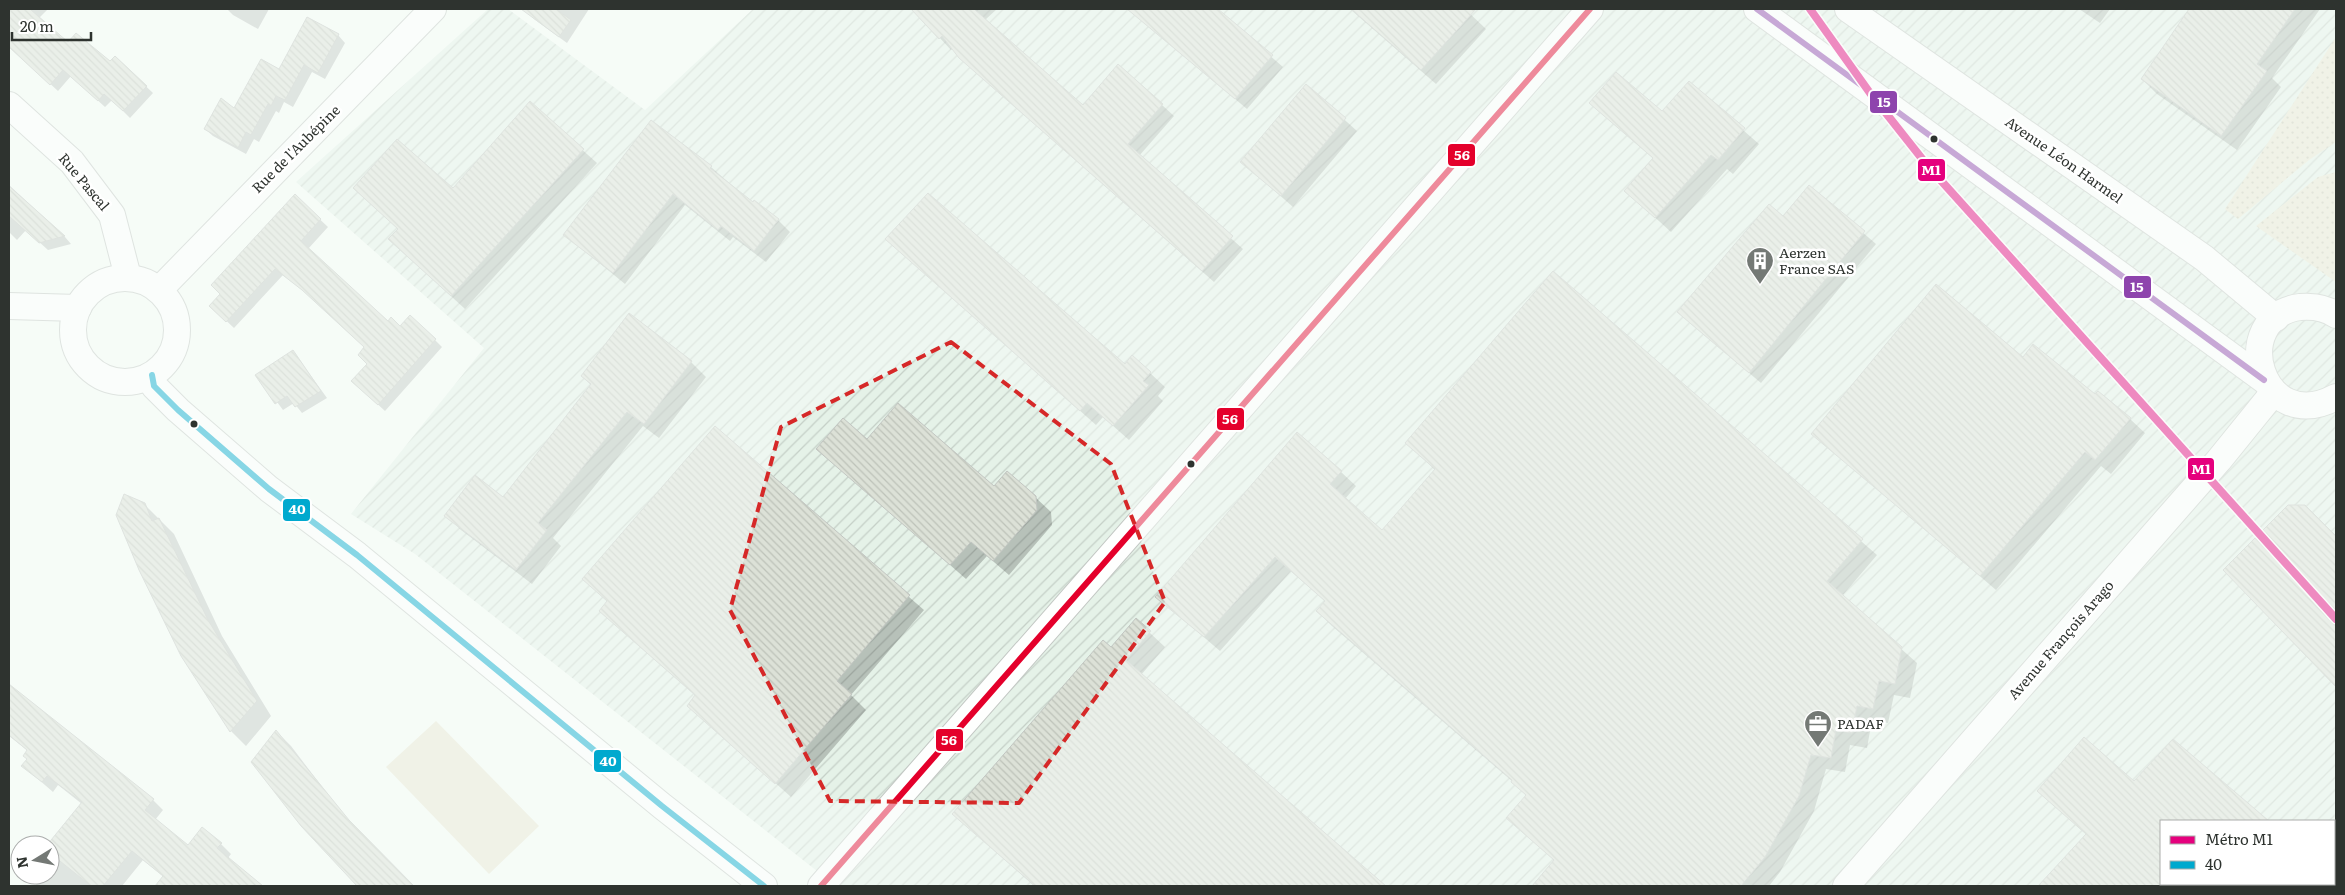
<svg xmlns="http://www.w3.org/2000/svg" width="2345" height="895" font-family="Literata,serif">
<defs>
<pattern id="industrial-furrows" width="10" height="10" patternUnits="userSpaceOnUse" patternTransform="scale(1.25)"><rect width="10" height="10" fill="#e5f2e8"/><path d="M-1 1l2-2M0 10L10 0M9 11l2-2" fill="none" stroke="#c5d0c7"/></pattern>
<pattern id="green-dots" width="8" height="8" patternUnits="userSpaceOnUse" patternTransform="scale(1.25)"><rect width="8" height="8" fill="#e9e7d2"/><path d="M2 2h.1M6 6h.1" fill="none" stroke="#c8c7b5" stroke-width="1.8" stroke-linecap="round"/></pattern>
<pattern id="building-back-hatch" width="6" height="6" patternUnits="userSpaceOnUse" patternTransform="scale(1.25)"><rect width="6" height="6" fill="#dce1d7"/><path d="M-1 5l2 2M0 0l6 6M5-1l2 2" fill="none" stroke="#bdc2b9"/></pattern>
</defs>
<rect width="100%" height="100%" fill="#f6fcf7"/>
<!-- industrial -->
<path fill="url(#industrial-furrows)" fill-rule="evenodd" d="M488 9H508L645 110 753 9H2336V886H836L415 554 351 514 484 348 296 182ZM2161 821H2334V884H2161Z"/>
<!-- green -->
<g fill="url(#green-dots)">
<path d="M2336 37V142L2309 160 2238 219 2225 209Z"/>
<path d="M2336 172V282L2256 226 2318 177Z"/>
</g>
<!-- pitch -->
<path fill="#e9e7d2" d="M436 721 539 826 489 874 386 767Z"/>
<!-- shadow -->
<g fill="#0003">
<path d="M9 9H48L39 18 68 44 110 62 115 57 153 93 130 118 112 100 105 107 71 76 58 91 11 48 9 50Z"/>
<path d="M227 9H269L258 29 233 15Z"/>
<path d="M528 9H589L567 43 534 19 526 11Z"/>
<path d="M913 9H997L985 20 1083 106 1162 105 1174 116 1139 156 1243 249 1214 282 964 61 953 48 951 50Z"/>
<path d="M1128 9H1216L1283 67 1247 109Z"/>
<path d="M1350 9H1465L1486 29 1436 84Z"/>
<path d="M2079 9H2110L2100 23Z"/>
<path d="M2191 9H2320L2272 78 2281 87 2237 150 2157 94 2142 79Z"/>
<path d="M338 35 345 43 325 79 312 72 293 107 284 102 279 113 276 111 259 142 254 139 246 154 213 136 205 129 235 109 279 70Z"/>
<path d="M1689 83 1759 144 1733 174 1727 169 1671 232 1626 191 1654 159 1606 117 1662 113Z"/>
<path d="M1307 86 1357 131 1293 207 1242 162Z"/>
<path d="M530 103 597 163 465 309 403 252 453 190Z"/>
<path d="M651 121 711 167 753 204 778 220 790 232 766 262 733 237 730 241 685 205 625 284 565 235Z"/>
<path d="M9 185 65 237 71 244 48 250 26 230 17 240 9 232Z"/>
<path d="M1809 186 1876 244 1761 383 1690 323Z"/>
<path d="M295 196 328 227 308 249 388 322 435 340 442 347 385 411 360 388 368 364 366 347 311 297 283 275 234 328 218 313 222 294Z"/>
<path d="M887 239 1125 366 1150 373 1165 387 1158 396 1163 401 1129 440 1103 417 1096 425Z"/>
<path d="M1553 273 1877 555 1842 596 1917 663 1910 698 1894 695 1888 723 1872 720 1867 748 1850 745 1845 772 1826 769 1814 811 1780 872 1769 886H1533L1555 861 1508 818 1527 796 1513 782 1332 626 1317 611 1326 602 1291 571 1220 651 1157 597 1341 472 1356 486 1345 499 1382 531 1435 470 1407 443Z"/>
<path d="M293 351 327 398 302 413 294 403 283 410 257 375Z"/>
<path d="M2023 359 2095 396 2130 419 2145 433 2111 474 2101 466 1996 590 1813 433Z"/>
<path d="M691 362 706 377 659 438 643 426 553 538 561 546 532 584 461 530 446 515 504 498 591 385 582 376Z"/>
<path d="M715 428 924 610 851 695 866 710 791 797 688 705 696 696 601 611 608 602 584 579Z"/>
<path d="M867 441 994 488 1035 497 1051 512 1052 525 1009 575 987 556 966 579 818 449Z"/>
<path d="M144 504 174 534 222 636 271 716 246 746 231 731 184 655Z"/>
<path d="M2304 506 2336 538V685L2225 571Z"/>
<path d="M1136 620 1165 647 1141 675 1384 886H1034L954 814 1111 649Z"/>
<path d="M9 685 153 800 163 810 155 820 188 847 221 844 231 854 228 858 263 886H157L164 877 143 860 122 886H35L44 875H50V868L56 861 50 855 48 845 82 804 58 785 53 792 23 766 28 760V751L9 736Z"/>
<path d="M277 732 291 746 339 809 384 858 413 886H360L333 860Z"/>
<path d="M2173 740 2267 821H2161V884H2294L2292 886H2055L2047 878 2087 835 2039 791 2134 783Z"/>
</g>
<!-- building -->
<g fill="url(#building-back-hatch)" stroke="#c2c6c2">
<path d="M9 9H30L68 42 76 33 110 61 115 56 147 86 123 111 104 94 98 101 63 70 50 85 9 47Z"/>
<path d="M521 9H556L571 20 559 37Z"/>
<path d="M911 9H974L1083 105 1118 64 1163 104 1128 144 1233 236 1202 271 959 58 942 36 939 39Z"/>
<path d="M1127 9H1218L1273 55 1235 99Z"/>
<path d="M1351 9H1476L1421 70Z"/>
<path d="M2189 9H2295L2257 64 2267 71 2221 136 2141 79Z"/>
<path d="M307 17 339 34 318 73 304 65 285 100 276 96 271 106 268 104 251 135 246 132 238 148 204 129 221 98 234 108 261 59 279 69Z"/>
<path d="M1616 72 1662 111 1689 81 1745 128 1718 160 1711 155 1655 218 1624 191 1653 158 1589 103Z"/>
<path d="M1306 84 1346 118 1281 196 1240 162Z"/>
<path d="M530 101 584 149 451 296 388 239 398 229 353 188 397 139 453 188Z"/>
<path d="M651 120 712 166 710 168 753 202 754 200 779 219 754 251 721 226 718 230 673 194 613 273 563 235Z"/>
<path d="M1809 185 1865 231 1749 373 1677 312 1769 204 1783 216Z"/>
<path d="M9 186 65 236 39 243 9 216Z"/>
<path d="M928 193 1125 364 1132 355 1151 372 1143 381 1149 385 1113 426 1087 403 1080 411 885 239Z"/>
<path d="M295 194 321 219 301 241 388 321 391 317 400 326 410 315 436 339 378 405 351 381 367 364 358 355 364 347 302 290 275 269 226 322 209 306 220 294 211 285Z"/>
<path d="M1553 271 1863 539 1827 581 1902 647 1895 684 1879 681 1873 709 1857 706 1852 733 1836 730 1831 758 1811 755 1799 796 1765 857 1741 886H1532L1554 860 1506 818 1526 795 1511 782 1512 780 1316 611 1325 601 1275 557 1204 637 1155 597 1297 432 1342 471 1330 484 1382 530 1435 469 1405 443Z"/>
<path d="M1936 284 2023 357 2033 344 2095 394 2098 391 2131 418 2095 460 2085 452 1980 576 1811 434Z"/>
<path d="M629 313 692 361 644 424 627 412 538 523 547 530 516 570 444 516 475 475 503 497 591 384 581 376Z"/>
<path d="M293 350 321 391 295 407 287 396 275 404 255 375Z"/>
<path d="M898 403 994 486 1007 471 1036 496 1037 510 993 561 971 542 950 565 816 449 843 418 867 439Z"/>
<path d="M715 426 910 595 837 681 852 694 775 784 687 706 695 695 599 611 607 601 582 579Z"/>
<path d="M124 494 145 503 152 521 159 518 208 620 257 701 230 732 181 656 139 570 116 515Z"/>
<path d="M2288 505H2305L2336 536V687L2223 570Z"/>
<path d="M1136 618 1151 631 1126 660 1386 886H1035L952 814 1103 640 1111 647Z"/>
<path d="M9 684 154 799 145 810 188 845 202 827 222 843 217 848 263 886H155L163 876 132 851 103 886H91L50 853V845H47L82 802 47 776 42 782 21 766 27 759 23 756 27 750 9 735Z"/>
<path d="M276 730 349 820 414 886H357L301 826 251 762Z"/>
<path d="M2084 737 2134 781 2173 739 2269 821H2161V886H2038L2086 834 2037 791Z"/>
</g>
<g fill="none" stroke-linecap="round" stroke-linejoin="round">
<defs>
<g id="minor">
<path d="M1757 9 2264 380"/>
<path d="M1848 9 2204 258 2276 318"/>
<path d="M9 105 72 162 112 215 128 277"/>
<circle cx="125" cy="330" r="52"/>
<path d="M159 290 433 9"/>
<path d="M9 306 78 308"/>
<path d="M2336 315C2325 307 2313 306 2300 307 2227 317 2260 438 2336 397"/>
<path d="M152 375 154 386 178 410 269 489 357 555 662 806 764 886"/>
<path d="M821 886 1590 9"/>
<path d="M1846 886 2219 460 2274 392"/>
</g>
</defs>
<!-- minor casing -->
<use href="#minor" stroke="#c3c8c4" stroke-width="28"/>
<!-- minor -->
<use href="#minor" stroke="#fefffe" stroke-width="26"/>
<defs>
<path id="bus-1" d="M152 375 154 386 178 410 269 489 357 555 662 806 764 886"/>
<path id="bus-2" d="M1757 9 2264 380"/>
<path id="bus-3" d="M821 886 1590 9"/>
</defs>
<!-- bus-1 casing -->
<use href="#bus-1" stroke="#fff" stroke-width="10"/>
<!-- bus-2 casing -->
<use href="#bus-2" stroke="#fff" stroke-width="10"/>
<!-- bus-3 casing -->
<use href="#bus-3" stroke="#fff" stroke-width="10"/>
<!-- bus-1 -->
<use href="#bus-1" stroke="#00a9ce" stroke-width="6"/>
<!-- bus-2 -->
<use href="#bus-2" stroke="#8e44ad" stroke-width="6"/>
<!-- bus-3 -->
<use href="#bus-3" stroke="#e4002b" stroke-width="6"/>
<defs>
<path id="metro-1" d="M1810 9 1870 93 1927 165 2336 619"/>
</defs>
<!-- metro-1 casing -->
<use href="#metro-1" stroke="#fff" stroke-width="11"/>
<!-- metro-1 -->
<use href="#metro-1" stroke="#e5007d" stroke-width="8"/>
</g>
<!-- marked area -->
<path d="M0 0H2345V895H0ZM951 342 1111 464 1165 602 1019 803 830 801 730 610 781 427Z" fill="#f6fcf7" fill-opacity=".55" fill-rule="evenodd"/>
<path fill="none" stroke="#d62828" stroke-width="4" stroke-dasharray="10 6" stroke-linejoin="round" d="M951 342 1111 464 1165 602 1019 803 830 801 730 610 781 427Z"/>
<!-- icons -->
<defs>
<symbol id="building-pin" viewBox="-11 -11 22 30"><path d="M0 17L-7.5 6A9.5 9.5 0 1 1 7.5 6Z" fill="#747975" stroke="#fff"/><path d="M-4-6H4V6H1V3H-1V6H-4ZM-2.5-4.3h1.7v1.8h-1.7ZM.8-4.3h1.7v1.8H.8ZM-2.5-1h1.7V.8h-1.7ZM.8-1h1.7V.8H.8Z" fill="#fff"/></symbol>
<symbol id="office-pin" viewBox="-11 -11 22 30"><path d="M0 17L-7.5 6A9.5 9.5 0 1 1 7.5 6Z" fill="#747975" stroke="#fff"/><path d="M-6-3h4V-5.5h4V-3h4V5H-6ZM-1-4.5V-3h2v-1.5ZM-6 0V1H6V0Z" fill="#fff"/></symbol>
</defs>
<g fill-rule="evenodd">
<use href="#building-pin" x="1744" y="245" width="32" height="43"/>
<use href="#office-pin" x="1802" y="708" width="32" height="43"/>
</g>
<!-- markers -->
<g fill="#2e332f" stroke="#fff" stroke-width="2">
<circle cx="1934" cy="139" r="4.5"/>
<circle cx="194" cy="424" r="4.5"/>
<circle cx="1191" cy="464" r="4.5"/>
</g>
<g text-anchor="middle" stroke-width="5" stroke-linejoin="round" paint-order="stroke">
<!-- street labels -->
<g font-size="14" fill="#2e332f" stroke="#fff">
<text transform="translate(296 149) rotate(-45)" y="5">Rue de l'Aubépine</text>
<text transform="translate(2064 160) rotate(35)" y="5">Avenue Léon Harmel</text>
<text transform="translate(84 182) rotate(50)" y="5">Rue Pascal</text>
<text transform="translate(2061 640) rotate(-49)" y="5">Avenue François Arago</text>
</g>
<!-- poi labels -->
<g font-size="14" fill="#2e332f" stroke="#fff" text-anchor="start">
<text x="1779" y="258">Aerzen<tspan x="1779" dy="16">France SAS</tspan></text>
<text x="1837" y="729">PADAF</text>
</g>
</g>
<g stroke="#fff" stroke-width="2">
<rect x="1869" y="90" width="29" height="24" rx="5" fill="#8e44ad"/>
<rect x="1447" y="143" width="29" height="24" rx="5" fill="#e4002b"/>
<rect x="1917" y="158" width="29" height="24" rx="5" fill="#e5007d"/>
<rect x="2123" y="275" width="29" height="24" rx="5" fill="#8e44ad"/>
<rect x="1216" y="407" width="29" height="24" rx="5" fill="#e4002b"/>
<rect x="2187" y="457" width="28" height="24" rx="5" fill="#e5007d"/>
<rect x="282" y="498" width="29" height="24" rx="5" fill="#00a9ce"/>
<rect x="935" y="728" width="29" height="24" rx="5" fill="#e4002b"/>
<rect x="593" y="749" width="29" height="24" rx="5" fill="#00a9ce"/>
</g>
<g font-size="14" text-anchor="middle" font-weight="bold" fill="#fff">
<text x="1884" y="107">15</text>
<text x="1462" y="160">56</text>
<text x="1931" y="175">M1</text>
<text x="2137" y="292">15</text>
<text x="1230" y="424">56</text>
<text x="2201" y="474">M1</text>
<text x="297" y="514">40</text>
<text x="949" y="745">56</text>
<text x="608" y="766">40</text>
</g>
<!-- border -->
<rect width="2345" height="895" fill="none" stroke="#2e332f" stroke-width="20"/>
<!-- legend -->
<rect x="2160" y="820" width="175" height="65" fill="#ffffff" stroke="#abadac"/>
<rect x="2170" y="836" width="25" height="8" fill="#e5007d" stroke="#abadac"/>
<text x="2205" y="845" font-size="15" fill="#2e332f">Métro M1</text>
<rect x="2170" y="861" width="25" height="8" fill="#00a9ce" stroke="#abadac"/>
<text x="2205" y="870" font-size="15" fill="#2e332f">40</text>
<!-- north arrow -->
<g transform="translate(35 860) rotate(260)"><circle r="24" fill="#ffffff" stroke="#abadac"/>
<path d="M0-4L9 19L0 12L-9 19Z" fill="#747975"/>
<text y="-8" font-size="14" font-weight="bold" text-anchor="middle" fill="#2e332f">N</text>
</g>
<!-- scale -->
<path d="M12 32v8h79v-8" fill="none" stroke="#2e332f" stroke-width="2.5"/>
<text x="20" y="32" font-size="15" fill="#2e332f" stroke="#ffffff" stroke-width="4" paint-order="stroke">20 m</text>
</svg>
